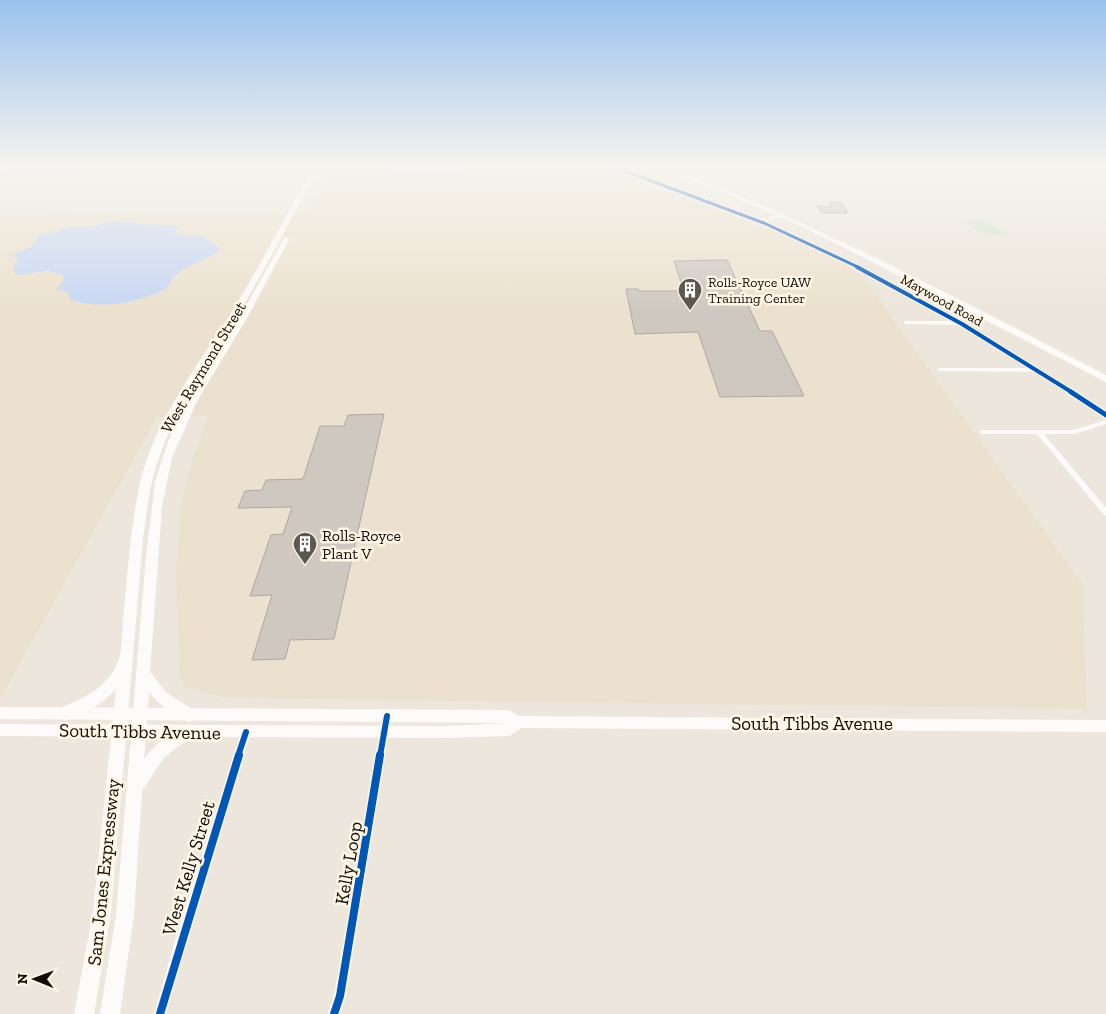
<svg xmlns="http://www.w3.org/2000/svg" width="1106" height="1014" font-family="'Zilla Slab',serif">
<rect width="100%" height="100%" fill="#ece6dc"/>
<!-- built -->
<path fill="#ece1ce" d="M331 168H605L795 239 860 273 1083 585 1087 709 225 698 187 688 180 680 176 577 181 504 189 471 208 416 157 417 0 699V214L304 215Z"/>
<!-- green -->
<path fill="#d5e2cd" d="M985 219 1005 234C991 239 973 230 964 220Z"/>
<!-- water -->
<g fill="#c8d7f4">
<path d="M0 168H76L50 174 0 176Z"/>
<path d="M397 168H462L460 177H458L415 178 394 176Z"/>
<path d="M114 221C122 224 131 220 139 224L179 226 174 233 180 235H205L206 239 220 248 216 253C200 262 174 269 167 288 140 303 101 310 71 300L67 292 56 289 62 284 64 277 61 274 49 272V270L20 275 15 274V271L8 272 15 269 14 266 19 258 9 256 32 246 38 236 70 227 98 226 99 223Z"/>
</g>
<!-- building -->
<g fill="#cec8c1" stroke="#aea8a1">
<path d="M829 202H841L848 213H821L817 206 832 207Z"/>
<path d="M727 260 760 331H772L804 396 720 397 698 332 635 334 626 289H638L639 291H684L674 261Z"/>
<path d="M384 414 334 639 290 640 285 659 252 660 272 595 250 596 271 535 283 534 292 507 238 508 245 491 262 490 266 480 303 479 320 426H344L348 415Z"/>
</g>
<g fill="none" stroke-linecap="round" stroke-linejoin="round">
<!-- minor -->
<g fill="#fcfbfa" fill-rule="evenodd">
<path d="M615 168H621L762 221 771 216 785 215V217L773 218 765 223C886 273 996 342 1106 412V417L1035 372 938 371V369L940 368H1030L959 325 904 324V322L906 321H953L886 283 809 245 738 215Z"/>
<path d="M1106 420V424L1074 434H1044L1106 508V516L1104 515 1037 434H982L979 432 982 430H1074Z"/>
<path d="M387 712 390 713 391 716 346 996 340 1014H328L334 996 383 716 384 713Z"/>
<path d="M246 728 249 729 251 732 186 944 166 1014H154L174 944 241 732 243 729Z"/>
</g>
<!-- secondary -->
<path fill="#fcfbfa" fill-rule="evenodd" d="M0 707 508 710 520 716 1106 720V732L521 728 509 736 446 738 0 736V724L446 726 508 723 0 719Z"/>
<!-- primary -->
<g fill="#fcfbfa" fill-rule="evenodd">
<path d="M313 168H319C293 215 269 262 242 308 213 358 176 406 158 461 149 486 147 513 143 539L111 912 94 1014H74L93 912 116 689C102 705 85 713 65 720L60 718 58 713 60 708C84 699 110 686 119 659 123 646 122 625 124 610 128 568 131 525 140 483 154 421 200 363 233 310 261 264 286 215 313 168Z"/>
<path d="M662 168H671C821 226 963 301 1106 375V382L831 241 776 215Z"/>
<path d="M285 237 290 238 247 318 196 403 172 458 162 506 150 672 167 693 194 710 196 715 194 720 189 722C174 716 159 705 149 692L144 759C156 743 172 731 190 724L195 726 197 731 195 736 177 747 163 759 142 791 134 915 120 1014H100L116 915 146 556 155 482 169 439 187 403 239 318Z"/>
</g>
<defs>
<path id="cycleway-far4" d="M617 168 764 223 860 268"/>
<path id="cycleway-far3" d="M857 267 962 324 1073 393"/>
<path id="cycleway-far2" d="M1071 392 1106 415"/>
<g id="cycleway-far1">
<path d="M238 756 246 732"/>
<path d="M380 756 387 716"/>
</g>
<g id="cycleway">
<path d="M160 1014 239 755"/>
<path d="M334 1014 340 996 380 755"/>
</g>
</defs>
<!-- cycleway-far4 casing -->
<use href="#cycleway-far4" stroke="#fff6e6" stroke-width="5"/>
<!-- cycleway-far3 casing -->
<use href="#cycleway-far3" stroke="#fff6e6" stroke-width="6"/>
<!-- cycleway-far2 casing -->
<use href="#cycleway-far2" stroke="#fff6e6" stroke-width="8"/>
<!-- cycleway-far1 casing -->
<use href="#cycleway-far1" stroke="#fff6e6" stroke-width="9"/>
<!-- cycleway casing -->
<use href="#cycleway" stroke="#fff6e6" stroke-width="11"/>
<!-- cycleway-far4 -->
<use href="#cycleway-far4" stroke="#0057b8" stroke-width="3"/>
<!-- cycleway-far3 -->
<use href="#cycleway-far3" stroke="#0057b8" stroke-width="4"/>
<!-- cycleway-far2 -->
<use href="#cycleway-far2" stroke="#0057b8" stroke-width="5"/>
<!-- cycleway-far1 -->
<use href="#cycleway-far1" stroke="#0057b8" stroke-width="6"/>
<!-- cycleway -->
<use href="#cycleway" stroke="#0057b8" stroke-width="8"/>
</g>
<!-- sky -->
<linearGradient id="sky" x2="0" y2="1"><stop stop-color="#9bc2ed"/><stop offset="0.54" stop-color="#f6f4ef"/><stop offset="1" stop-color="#f6f4ef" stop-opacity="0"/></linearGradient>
<rect width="1106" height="310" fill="url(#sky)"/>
<!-- icons -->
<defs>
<symbol id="building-pin" viewBox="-11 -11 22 30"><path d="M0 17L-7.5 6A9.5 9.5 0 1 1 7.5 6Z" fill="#5c5851" stroke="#fff6e6"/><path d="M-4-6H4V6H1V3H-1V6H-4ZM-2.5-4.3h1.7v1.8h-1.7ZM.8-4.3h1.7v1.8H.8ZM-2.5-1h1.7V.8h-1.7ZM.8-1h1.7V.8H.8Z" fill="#fff"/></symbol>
</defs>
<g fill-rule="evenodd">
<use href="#building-pin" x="676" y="276" width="28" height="38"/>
<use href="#building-pin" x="291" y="530" width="28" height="38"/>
</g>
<g text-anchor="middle" stroke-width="5" stroke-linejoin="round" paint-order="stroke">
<!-- far-poi labels -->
<g font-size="14" fill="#0f0c06" stroke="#fff6e6" text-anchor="start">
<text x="708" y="287">Rolls-Royce UAW<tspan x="708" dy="16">Training Center</tspan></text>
</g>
<!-- far-street labels -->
<g font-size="14" fill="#0f0c06" stroke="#fff6e6">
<text transform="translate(942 300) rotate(29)" y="5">Maywood Road</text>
</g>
<!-- street labels -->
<g font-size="16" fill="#0f0c06" stroke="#fff6e6">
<text transform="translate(203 367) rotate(-59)" y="6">West Raymond Street</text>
</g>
<!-- poi labels -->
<g font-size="16" fill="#0f0c06" stroke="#fff6e6" text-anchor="start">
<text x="322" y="541">Rolls-Royce<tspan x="322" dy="18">Plant V</tspan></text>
</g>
<!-- near-street labels -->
<g font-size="19" fill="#0f0c06" stroke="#fff6e6">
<text x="812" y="730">South Tibbs Avenue</text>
<text transform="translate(140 731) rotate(1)" y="7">South Tibbs Avenue</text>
<text transform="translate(348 863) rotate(-80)" y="7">Kelly Loop</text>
<text transform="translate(188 868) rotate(-73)" y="7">West Kelly Street</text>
<text transform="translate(103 872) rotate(-84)" y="7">Sam Jones Expressway</text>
</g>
</g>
<!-- north arrow -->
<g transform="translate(35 979) rotate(271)" stroke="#fff6e6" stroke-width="4" paint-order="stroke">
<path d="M0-4L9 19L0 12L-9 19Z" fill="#0f0c06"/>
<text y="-8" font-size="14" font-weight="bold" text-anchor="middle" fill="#0f0c06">N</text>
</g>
</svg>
